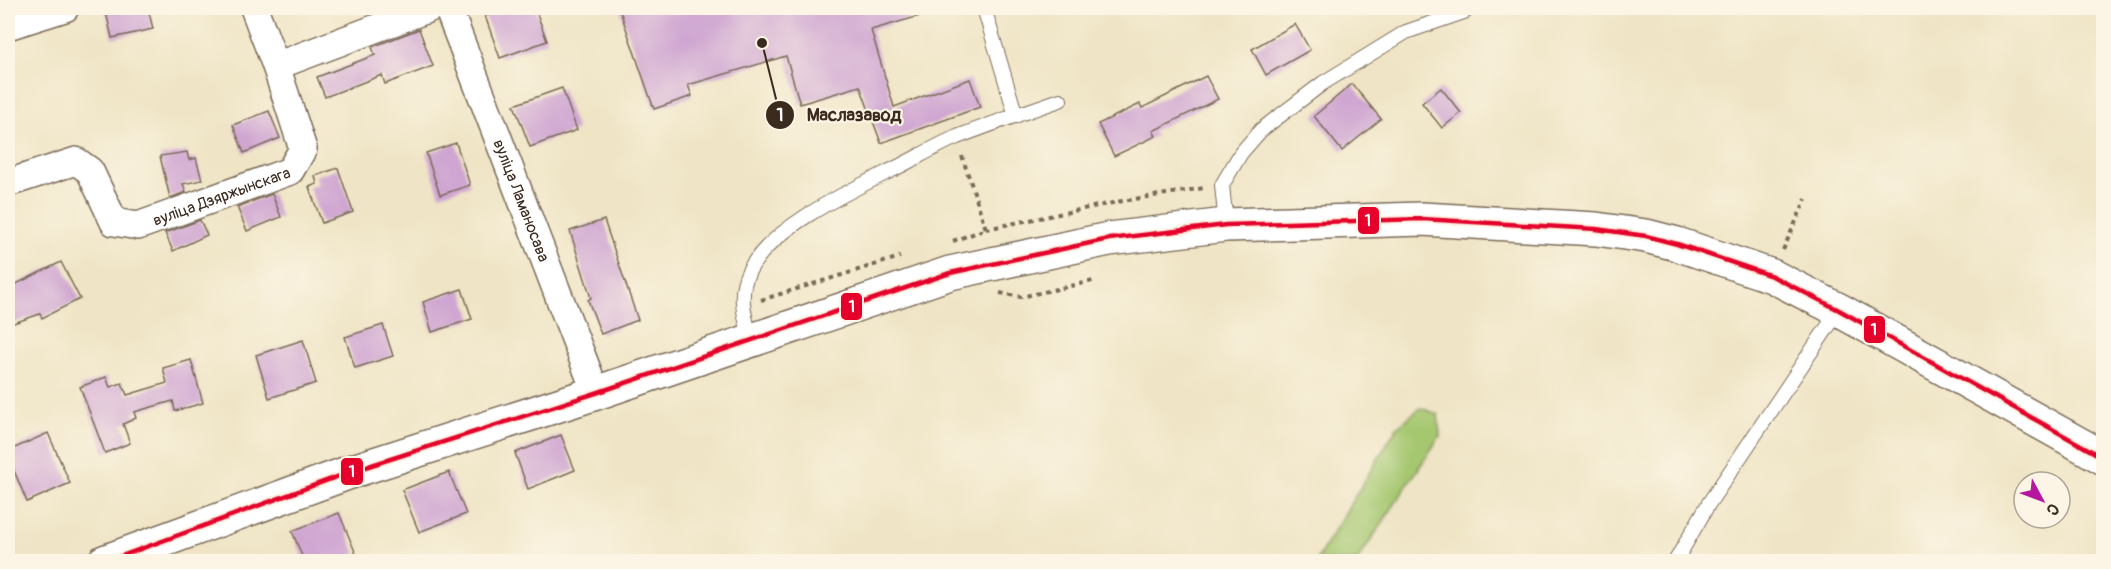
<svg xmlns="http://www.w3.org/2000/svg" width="2111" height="569" font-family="Pangolin,sans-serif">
<rect width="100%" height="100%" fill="#fcf5e5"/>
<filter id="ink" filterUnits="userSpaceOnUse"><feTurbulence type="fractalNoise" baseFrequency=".0167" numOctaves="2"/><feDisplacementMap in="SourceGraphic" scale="12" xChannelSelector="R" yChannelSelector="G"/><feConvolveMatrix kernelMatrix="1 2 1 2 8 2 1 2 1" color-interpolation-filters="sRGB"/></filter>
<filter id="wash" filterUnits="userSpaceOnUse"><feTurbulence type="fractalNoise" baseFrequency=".008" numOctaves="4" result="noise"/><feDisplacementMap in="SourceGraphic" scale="24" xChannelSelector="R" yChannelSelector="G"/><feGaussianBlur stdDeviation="1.35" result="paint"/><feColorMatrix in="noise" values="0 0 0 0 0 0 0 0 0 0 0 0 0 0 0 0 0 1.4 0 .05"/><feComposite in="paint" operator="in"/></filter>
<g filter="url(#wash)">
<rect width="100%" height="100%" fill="#efe4c5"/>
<!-- green -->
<path fill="#a5c770" stroke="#707847" stroke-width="1.5" d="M1420 408 1438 414 1440 436 1357 561H1316L1397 427Z"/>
<g id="blocks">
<!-- building -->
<g fill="#cfa6d1">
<path d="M105 8H148L153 29 112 38Z"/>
<path d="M507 8H535L547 41 500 58 485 16Z"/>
<path d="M619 8H929L930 13 871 30 894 107 970 79 980 107 881 143 860 86 800 104 786 56 688 85 692 96 654 109Z"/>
<path d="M1295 24 1310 50 1266 75 1252 49Z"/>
<path d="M419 29 433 66 385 84 382 75 325 97 317 77 375 55 372 47Z"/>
<path d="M1206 76 1218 99 1153 131 1156 136 1114 156 1098 124 1140 104 1142 108Z"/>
<path d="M1352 84 1381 119 1342 151 1314 116Z"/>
<path d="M562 88 577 130 530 147 514 105Z"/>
<path d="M1441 88 1461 113 1442 128 1422 103Z"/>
<path d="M269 111 280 138 244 153 233 125Z"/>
<path d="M456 143 470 185 440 195 426 153Z"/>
<path d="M187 152 189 160 196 158 202 180 183 184 186 192 170 198 160 156Z"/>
<path d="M338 168 353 212 322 223 309 187 317 184 315 176Z"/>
<path d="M272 194 281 217 247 231 237 207Z"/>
<path d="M200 220 207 235 173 251 165 233Z"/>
<path d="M604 220 638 320 601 334 588 300 591 298 570 231Z"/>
<path d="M61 262 80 299 42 318 40 314 8 325V288Z"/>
<path d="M462 289 472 319 432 332 423 302Z"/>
<path d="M383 325 393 356 355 368 345 337Z"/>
<path d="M303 340 316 383 269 398 256 355Z"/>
<path d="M191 360 203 403 175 411 173 401 134 412 136 418 123 424 130 443 105 453 80 387 106 377 110 387 122 383 127 395 167 383 163 368Z"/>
<path d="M48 433 70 483 27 502 8 456V451Z"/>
<path d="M561 435 575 470 528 489 515 453Z"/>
<path d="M449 472 466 514 419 532 402 490Z"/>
<path d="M339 513 356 554 338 561H304L292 531Z"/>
</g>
</g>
</g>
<g filter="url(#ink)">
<use href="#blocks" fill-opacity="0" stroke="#7a6b58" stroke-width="1.5"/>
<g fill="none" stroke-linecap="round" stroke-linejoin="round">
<defs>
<g id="lane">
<path d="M984 8 1016 116"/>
<path d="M1226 225 1222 185 1241 153 1261 130 1323 83 1406 32 1464 12 1470 8"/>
<path d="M751 341C745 317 737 294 749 271 772 226 852 190 896 168 916 158 936 146 957 137 991 124 1025 112 1060 100"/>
<path d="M1675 562 1709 503 1839 310"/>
</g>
<g id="street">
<path id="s1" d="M448 8 596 393"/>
<path d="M8 26 65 8"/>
<path d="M276 66 430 8"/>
<path id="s2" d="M8 183 76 161 90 171 114 222 138 226 290 171 303 149 276 66 254 8"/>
</g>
<path id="primary" d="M104 562 353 471 596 393 950 273 1109 239 1226 225 1422 219 1596 229 1646 236 1677 244 1772 276 1839 310 2104 458"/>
</defs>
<!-- lane casing -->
<use href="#lane" stroke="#7a6b58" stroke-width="16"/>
<!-- street casing -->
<use href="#street" stroke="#7a6b58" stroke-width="30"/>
<!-- primary casing -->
<use href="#primary" stroke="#7a6b58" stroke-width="36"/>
<!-- path -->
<g stroke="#7a6b58" stroke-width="4" stroke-dasharray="4.5 4.5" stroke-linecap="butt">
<path d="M986 229 1122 201 1204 188"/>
<path d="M953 241 986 229 962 156"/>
<path d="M1783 250 1806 199"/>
<path d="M1000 293 1021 297 1093 281"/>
<path d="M761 300 900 257"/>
</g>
<!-- lane -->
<use href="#lane" stroke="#fff" stroke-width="14"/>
<!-- street -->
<use href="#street" stroke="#fff" stroke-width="27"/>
<!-- primary -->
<use href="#primary" stroke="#fff" stroke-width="33"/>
<defs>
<path id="bus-1" d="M105 562 353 471 596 393 950 273 1109 239 1226 225 1422 219 1596 229 1646 236 1677 244 1772 276 1839 310 2104 458"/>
</defs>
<!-- bus-1 casing -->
<use href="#bus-1" stroke="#fcf5e5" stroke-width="9"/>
<!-- bus-1 -->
<use href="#bus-1" stroke="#e4002b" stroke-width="4.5"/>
</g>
</g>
<g text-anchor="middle" stroke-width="4.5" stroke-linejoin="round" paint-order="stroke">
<!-- street labels -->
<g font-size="16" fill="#3b2a1e" stroke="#fcf5e5">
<text dy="6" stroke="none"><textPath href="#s2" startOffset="258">вуліца Дзяржынскага</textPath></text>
<text dy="6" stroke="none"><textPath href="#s1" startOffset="206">вуліца Ламаносава</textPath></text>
</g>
</g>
<!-- callouts -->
<path fill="none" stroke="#3b2a1e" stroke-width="2" d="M762 43L780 115"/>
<g fill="#3b2a1e" stroke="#fcf5e5" stroke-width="2">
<circle cx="762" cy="43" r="6"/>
<circle cx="780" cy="115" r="15"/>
</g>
<g font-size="18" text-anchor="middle" font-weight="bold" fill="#fff">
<text x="780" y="121">1</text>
</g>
<g font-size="18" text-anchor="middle" font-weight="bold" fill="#3b2a1e" stroke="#fcf5e5" stroke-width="4.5" stroke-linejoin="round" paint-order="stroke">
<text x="854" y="121">Маслазавод</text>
</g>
<g stroke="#fcf5e5" stroke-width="2">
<rect x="1357" y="206" width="23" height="29" rx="6" fill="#e4002b"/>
<rect x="840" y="292" width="23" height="29" rx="6" fill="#e4002b"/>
<rect x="1863" y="315" width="23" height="29" rx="6" fill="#e4002b"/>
<rect x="340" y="457" width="24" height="29" rx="6" fill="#e4002b"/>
</g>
<g font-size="16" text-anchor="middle" font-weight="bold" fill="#fff">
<text x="1368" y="226">1</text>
<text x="852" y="312">1</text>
<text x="1874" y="335">1</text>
<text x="352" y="477">1</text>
</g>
<!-- margin -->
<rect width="2111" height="569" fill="none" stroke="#fcf5e5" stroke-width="30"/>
<!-- north arrow -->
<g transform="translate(2042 500) rotate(131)"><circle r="28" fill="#fcf5e5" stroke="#afa495" stroke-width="1.5"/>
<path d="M0-4.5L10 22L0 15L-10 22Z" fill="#b5179e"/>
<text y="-9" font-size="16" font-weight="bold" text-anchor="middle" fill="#3b2a1e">С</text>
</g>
</svg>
